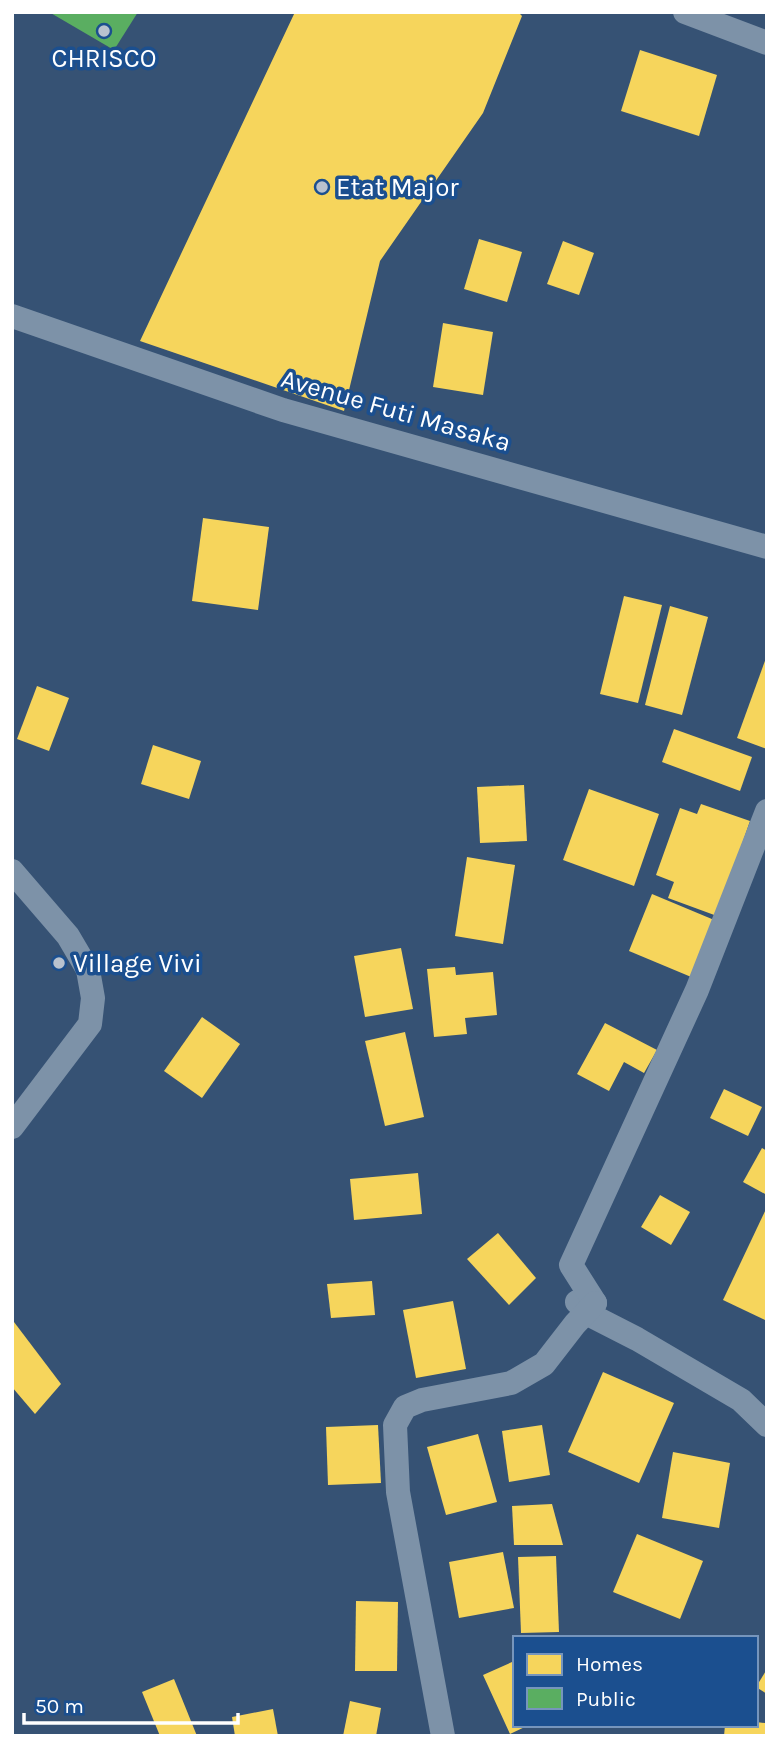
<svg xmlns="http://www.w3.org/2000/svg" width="779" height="1748" font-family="Karla,sans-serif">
<rect width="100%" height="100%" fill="#365274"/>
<!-- homes -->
<g fill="#f6d55c">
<path d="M295 12H518L522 16 483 113 380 261 344 411 140 341Z"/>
<path d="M640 50 717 75 699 136 621 111Z"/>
<path d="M479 239 522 252 507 302 464 289Z"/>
<path d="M563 241 594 253 579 295 547 284Z"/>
<path d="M443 323 493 332 483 395 433 387Z"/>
<path d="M203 518 269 527 258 610 192 601Z"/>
<path d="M624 596 662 605 638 703 600 694Z"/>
<path d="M670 606 708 617 682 715 645 705Z"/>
<path d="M766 658H767V749L737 738Z"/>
<path d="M37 686 69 698 49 751 17 739Z"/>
<path d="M674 729 752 757 740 791 662 762Z"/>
<path d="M153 745 201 761 189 799 141 784Z"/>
<path d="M524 785 527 841 480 843 477 787Z"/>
<path d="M589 789 659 814 634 886 563 860Z"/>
<path d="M701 804 750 821 717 916 668 898 674 882 656 875 680 808 697 814Z"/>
<path d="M467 857 515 865 503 944 455 936Z"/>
<path d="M652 894 719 922 696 979 629 951Z"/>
<path d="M401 948 413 1009 365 1017 354 956Z"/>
<path d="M455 967 456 975 493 972 497 1015 465 1018 467 1034 434 1037 427 969Z"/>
<path d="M202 1017 240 1044 202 1098 164 1071Z"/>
<path d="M605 1023 657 1050 644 1073 624 1062 609 1091 577 1074Z"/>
<path d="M405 1032 424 1117 385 1126 365 1041Z"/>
<path d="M724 1089 762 1107 748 1136 710 1118Z"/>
<path d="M762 1148 767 1151V1195L743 1182Z"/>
<path d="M418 1173 422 1214 354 1220 350 1179Z"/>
<path d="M660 1195 690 1212 671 1245 641 1227Z"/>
<path d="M767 1207V1321L723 1300Z"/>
<path d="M498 1233 536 1278 509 1305 467 1259Z"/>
<path d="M372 1281 375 1315 331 1318 327 1284Z"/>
<path d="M453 1301 466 1369 416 1378 403 1310Z"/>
<path d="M14 1322 61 1384 35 1414 12 1387Z"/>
<path d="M603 1372 674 1403 639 1483 568 1452Z"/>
<path d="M378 1425 381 1483 328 1485 326 1427Z"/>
<path d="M542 1425 550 1475 509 1482 502 1431Z"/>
<path d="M478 1434 497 1502 446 1515 427 1447Z"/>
<path d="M673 1452 730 1463 719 1528 662 1518Z"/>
<path d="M552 1504 563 1545H514L512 1506Z"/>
<path d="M637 1534 703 1561 680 1619 613 1592Z"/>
<path d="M503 1552 514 1608 459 1618 449 1562Z"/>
<path d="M556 1556 559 1632 521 1633 518 1557Z"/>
<path d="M356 1601 398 1602 397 1671H355Z"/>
<path d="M512 1662 515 1668V1725H529L510 1734 483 1675Z"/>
<path d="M767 1669V1694L756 1687Z"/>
<path d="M174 1679 197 1736H160L142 1692Z"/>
<path d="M350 1701 381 1708 376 1736H343Z"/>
<path d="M273 1709 278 1736H235L232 1717Z"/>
<path d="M756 1722 765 1723V1736H724L725 1725H756Z"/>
</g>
<!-- public -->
<path fill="#5aae61" d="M49 12H138L114 50Z"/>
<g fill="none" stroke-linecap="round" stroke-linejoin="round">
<!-- minor -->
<g stroke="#7d92a8" stroke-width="24">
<path d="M685 12 767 43"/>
<path d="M12 316 283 410 767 547"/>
<path d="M12 871 68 936 88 970 93 998 90 1024 12 1127"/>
<path d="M577 1302 592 1316 637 1339 741 1400 767 1425"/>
<path d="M595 1303 571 1265 697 990 767 811"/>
<path d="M443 1736 398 1492 395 1425 405 1407 422 1400 511 1383 544 1364 575 1324 595 1303"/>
</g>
</g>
<!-- markers -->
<g fill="#b9c2ce" stroke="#1b4f8f" stroke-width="2.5">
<circle cx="104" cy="31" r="7"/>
<circle cx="322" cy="187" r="7"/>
<circle cx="59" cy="963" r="7"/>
</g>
<g text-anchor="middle" stroke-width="7" stroke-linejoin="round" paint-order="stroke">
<!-- poi labels -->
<g font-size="26" fill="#fff" stroke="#1b4f8f" text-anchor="start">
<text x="104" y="67" text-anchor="middle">CHRISCO</text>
<text x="336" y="196">Etat Major</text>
<text x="73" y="972">Village Vivi</text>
</g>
<!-- street labels -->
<g font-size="26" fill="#fff" stroke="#1b4f8f">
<text transform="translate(396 410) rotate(16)" y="9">Avenue Futi Masaka</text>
</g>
</g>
<!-- border -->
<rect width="779" height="1748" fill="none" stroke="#ffffff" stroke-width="28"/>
<!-- legend -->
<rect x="513" y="1636" width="245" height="91" fill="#1b4f8f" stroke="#7695bc" stroke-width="2"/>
<rect x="527" y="1654" width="35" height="21" fill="#f6d55c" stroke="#7695bc" stroke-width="2"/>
<text x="576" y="1671" font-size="21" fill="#ffffff">Homes</text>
<rect x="527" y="1688" width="35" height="21" fill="#5aae61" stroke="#7695bc" stroke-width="2"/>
<text x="576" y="1706" font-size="21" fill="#ffffff">Public</text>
<!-- scale -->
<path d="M24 1713v10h214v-10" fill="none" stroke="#ffffff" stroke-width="3.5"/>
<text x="35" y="1713" font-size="21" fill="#ffffff" stroke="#1b4f8f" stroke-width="5" paint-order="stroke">50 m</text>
</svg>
